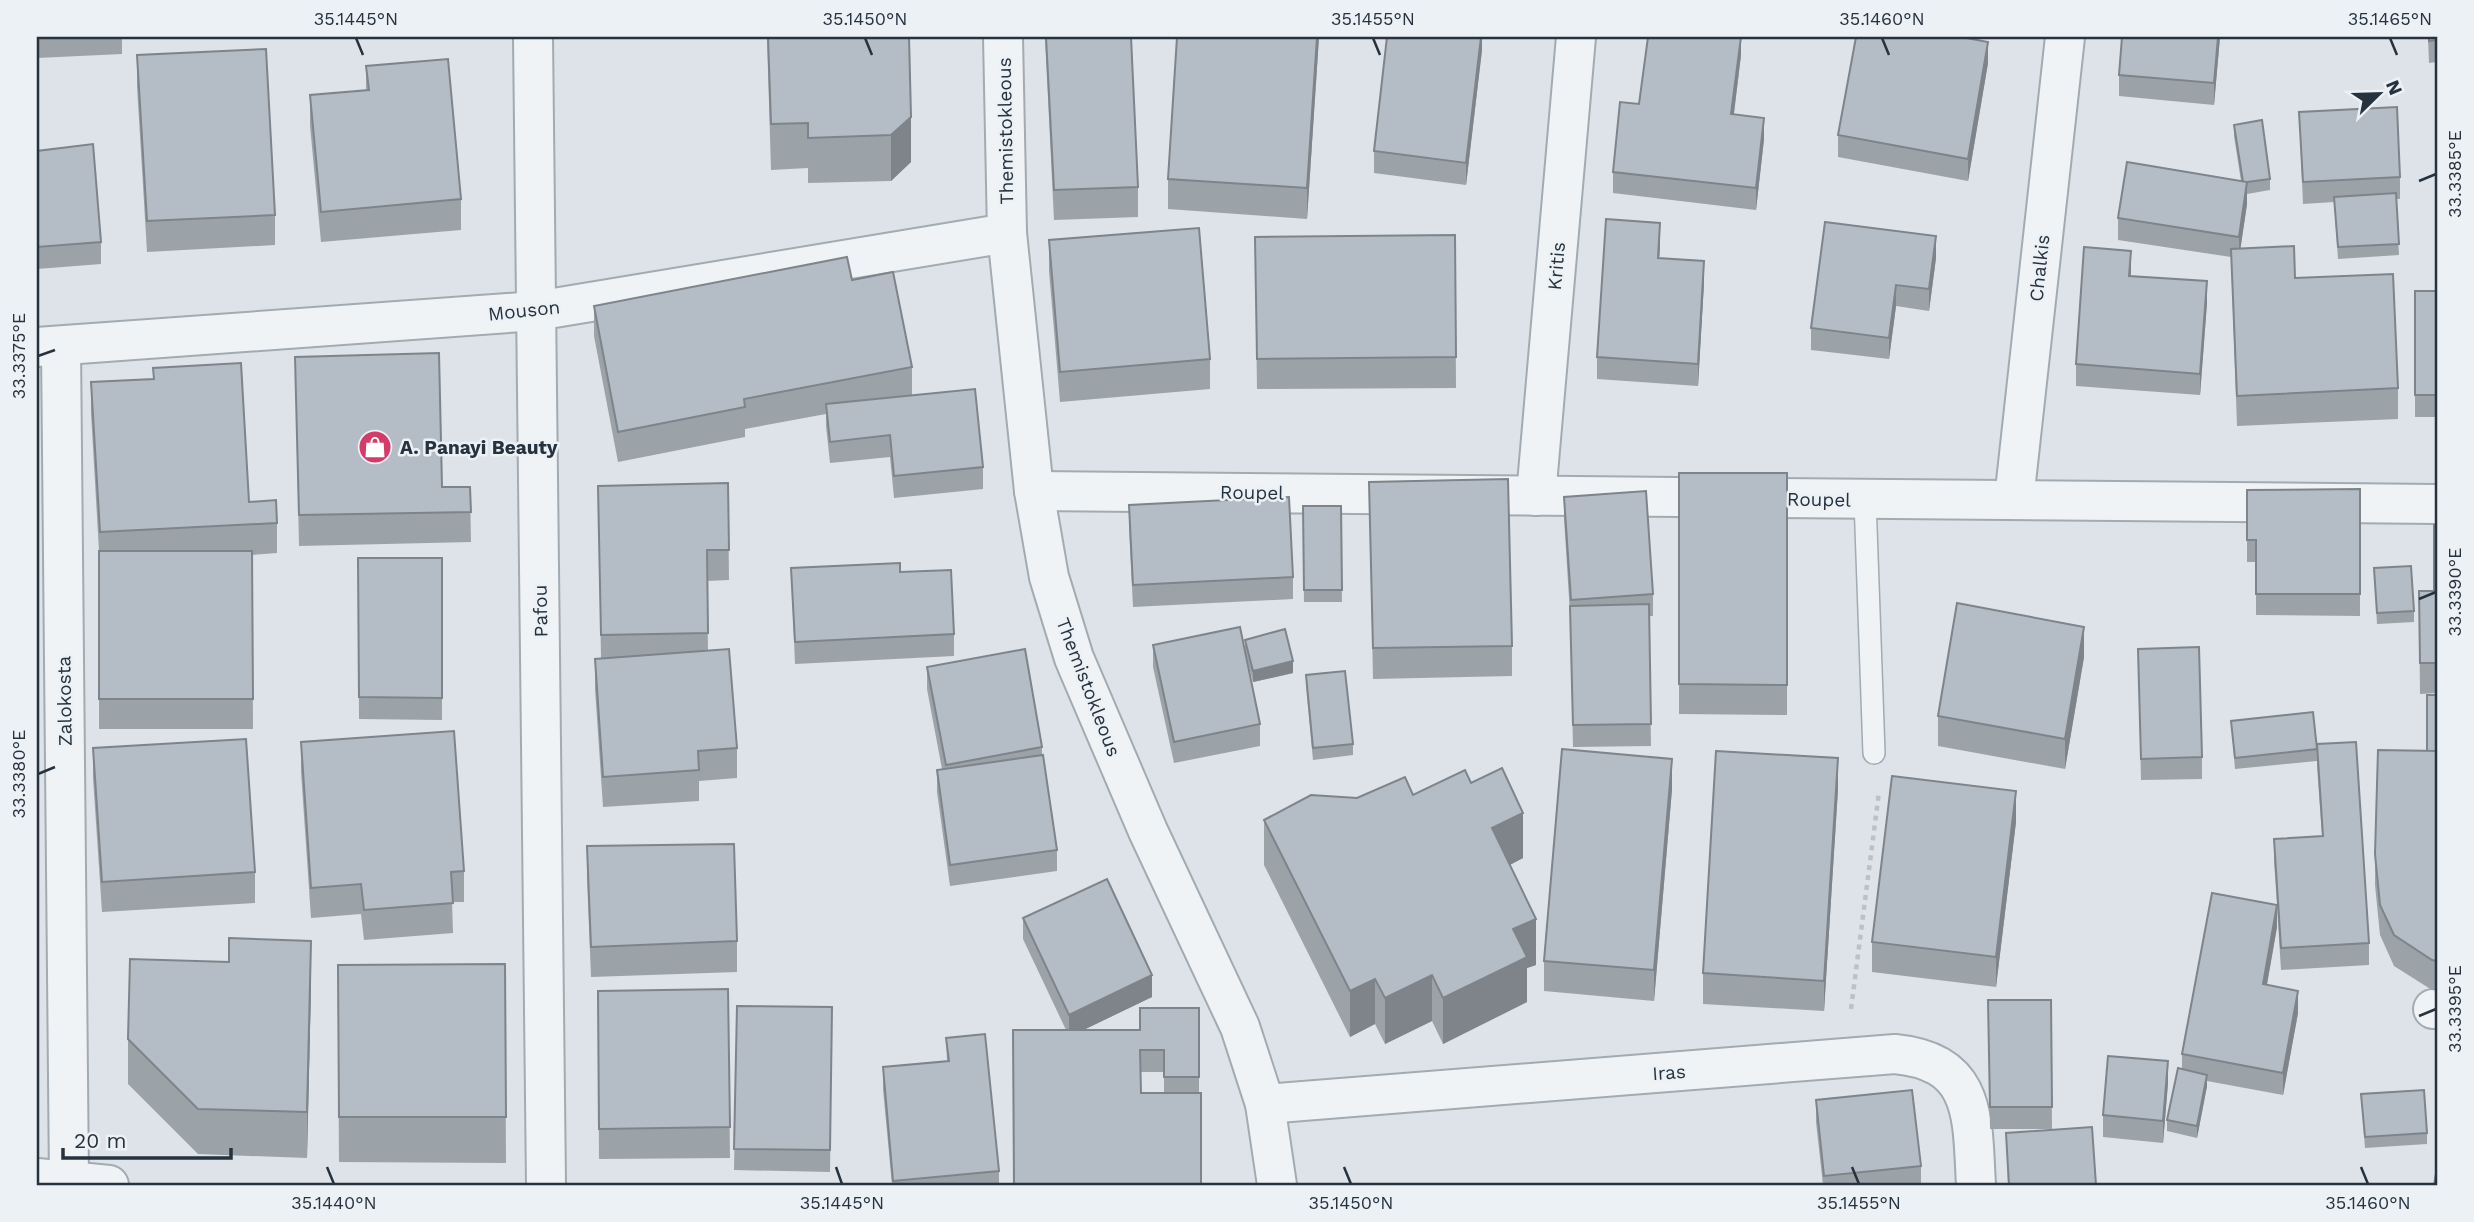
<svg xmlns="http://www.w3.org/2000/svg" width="2474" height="1222" font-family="'Work Sans',sans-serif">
<rect width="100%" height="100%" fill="#dde3e8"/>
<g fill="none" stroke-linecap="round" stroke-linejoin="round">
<defs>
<path id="service" d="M1865 499 1874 753"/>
<g id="minor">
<path d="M533 37 546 1185"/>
<path d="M37 347 536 311 1007 233"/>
<path d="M61 347 69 1181"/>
<path d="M1034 491 2437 504"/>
<path d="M1536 496 1576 37"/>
<path d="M2014 500 2065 37"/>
<path d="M2433 1009H2437"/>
<path d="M1265 1104 1895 1054C1978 1062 1972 1119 1976 1185"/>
<path d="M37 1178 109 1185"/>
</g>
<path id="tertiary" d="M1003 37 1007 233 1034 491 1049 577 1074 658 1148 831 1240 1027 1265 1104 1277 1185"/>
</defs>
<!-- service casing -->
<use href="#service" stroke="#a2abb2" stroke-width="24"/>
<!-- minor casing -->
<use href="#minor" stroke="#a2abb2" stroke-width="42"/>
<!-- tertiary casing -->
<use href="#tertiary" stroke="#a2abb2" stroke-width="42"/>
<!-- path -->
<path stroke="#bbc1c6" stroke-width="4.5" stroke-dasharray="5 5" stroke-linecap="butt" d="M1851 1009 1879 792"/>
<!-- service -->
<use href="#service" stroke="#f0f3f6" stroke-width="21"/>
<!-- minor -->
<use href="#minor" stroke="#f0f3f6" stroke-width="38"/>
<!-- tertiary -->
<use href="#tertiary" stroke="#f0f3f6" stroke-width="38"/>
</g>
<!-- wall -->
<g fill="#9ba3a9" fill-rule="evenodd">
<path d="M37 37H122V54L37 58Z"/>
<path d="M767 37H909L911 162 891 181 808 183V168L771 170Z"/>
<path d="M1045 37H1131L1138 187V217L1054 220Z"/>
<path d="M1177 37H1319L1307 219 1168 209V179Z"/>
<path d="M1482 37V50L1466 185 1374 173V151Z"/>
<path d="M2220 37 2214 105 2119 96V75Z"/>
<path d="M2428 37H2437V62L2429 63Z"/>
<path d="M137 55 275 215V245L147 252 137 86Z"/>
<path d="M1741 55 1734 114 1764 139 1756 210 1613 193V172L1639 104Z"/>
<path d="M1988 63 1968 181 1838 157V135Z"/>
<path d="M366 66 461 199V230L321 242 310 126V95L366 90Z"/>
<path d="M2299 112 2400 177V199H2396L2399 255 2338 259 2334 202 2303 204Z"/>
<path d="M2234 125 2270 179V190L2247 194V204L2240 249 2295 278 2398 388V419L2237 426 2231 257 2118 240V218L2241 181 2234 136Z"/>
<path d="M37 151 101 242V264L37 269Z"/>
<path d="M1455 235 1456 388 1257 389 1255 237Z"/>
<path d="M1049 240 1210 359V389L1060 402 1049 271Z"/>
<path d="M1660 245 1659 258 1704 283 1698 386 1597 379V357Z"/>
<path d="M1936 258 1929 311 1896 306 1889 359 1811 350V328Z"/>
<path d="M2131 276 2207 303 2200 395 2076 386V364Z"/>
<path d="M852 280 912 367V395L983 467V489L894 498 890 457 830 463 826 426V414L745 429V437L618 462 594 336V306Z"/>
<rect x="2415" y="291" width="22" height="126"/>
<path d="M295 357 442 487H470L471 542 299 546Z"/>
<path d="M153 368 249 502 277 523V553L252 555 253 729H99V551L91 413V382L153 379Z"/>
<path d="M1679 473H1787V715L1679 714Z"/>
<path d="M1369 482 1512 646V676L1373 679Z"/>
<path d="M728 483 729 580 707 581 708 651 737 748V778L699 781V801L603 807 595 689V659L601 658 598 486Z"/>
<path d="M2360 489V616L2256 615V562H2247V490Z"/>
<path d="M1564 497 1653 594V616H1649L1651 746 1573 747 1570 614 1564 518Z"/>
<path d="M1129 505 1293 577V599L1133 607 1129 527Z"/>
<path d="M1303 506H1341L1342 602H1304Z"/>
<path d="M2437 525V693L2420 694 2419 591H2434Z"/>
<path d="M358 558H442V720L359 719Z"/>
<path d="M791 568 954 634V656L795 664Z"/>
<path d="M2374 568 2414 611V622L2377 624Z"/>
<path d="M1245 640 1293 673 1253 682 1245 651Z"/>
<path d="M1153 645 1260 724V746L1174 763 1153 667Z"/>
<path d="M2138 649 2202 757V779L2141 780Z"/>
<path d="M2084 657 2065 769 1938 746V716Z"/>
<path d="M927 667 1042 747V755L1057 850V871L950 886 937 792V770L942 769 927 689Z"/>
<path d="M1306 675 1353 744V755L1313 760 1306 686Z"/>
<path d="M2437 695V991L2432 990 2394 966 2380 935 2375 885V854L2427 751Z"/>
<path d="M2231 721 2317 749V761L2235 769Z"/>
<path d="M301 742 464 871V902H452L453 933 364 940 361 914 311 918 301 772Z"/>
<path d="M2317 744 2369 943V965L2281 970 2277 907V927L2267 985 2298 1013 2283 1095 2207 1081V1086L2197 1138 2167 1131V1120L2182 1069V1054L2277 905 2274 861V839L2322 836 2317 766Z"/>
<path d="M93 748 255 872V903L102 912 93 778Z"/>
<path d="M1471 783 1523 858 1510 865 1536 965 1527 968V1002L1443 1044 1432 1021 1385 1044 1375 1024 1350 1037 1264 865V820L1357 798 1413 795Z"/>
<path d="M1672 789 1654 1001 1544 991V961Z"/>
<path d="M1838 789 1824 1011 1703 1004V973Z"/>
<path d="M2016 822 1996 987 1872 972V942Z"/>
<path d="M587 846 737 941V972L591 977 587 877Z"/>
<path d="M1023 918 1152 997 1083 1030H1140L1199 1008V1093L1201 1185 1066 1030 1023 939ZM1140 1072H1164V1093H1141Z"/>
<path d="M505 964 506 1163 339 1162 338 1010Z"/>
<path d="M311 986 307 1158 198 1154 128 1084V1039Z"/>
<path d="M728 989 730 1158 599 1159 598 991Z"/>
<path d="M2051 1000 2052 1129H1990L1988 1001Z"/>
<path d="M737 1006 832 1007 830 1172 734 1170Z"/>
<path d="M946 1038 999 1171V1185H892L883 1089V1067L947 1061Z"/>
<path d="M2168 1083 2163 1143 2103 1137V1115Z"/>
<path d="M2361 1094 2427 1133V1144L2365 1148Z"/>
<path d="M1816 1100 1921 1166V1185H1823L1816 1122Z"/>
<path d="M2006 1133 2096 1185H2008Z"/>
</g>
<!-- shaded-wall -->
<g fill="#7e848a">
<path d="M1317 37H1319L1307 219V188Z"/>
<path d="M1481 37H1482V50L1466 185V163Z"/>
<path d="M1741 37V55L1731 136V114Z"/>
<path d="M2218 37H2220L2214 105V83Z"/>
<path d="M1988 42V63L1968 181V159Z"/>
<path d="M911 117V162L891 181V135Z"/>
<path d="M1764 118V139L1756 210V188Z"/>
<path d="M2247 182V204L2239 259V237Z"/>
<path d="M1660 223V245L1658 280V258Z"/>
<path d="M1936 236V258L1929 311V289Z"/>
<path d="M2131 251V272L2129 298V276Z"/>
<path d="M1704 261V283L1698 386V364Z"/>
<path d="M2207 281V303L2200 395V374Z"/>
<path d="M1896 285V306L1889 359V338Z"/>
<path d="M2084 627V657L2065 769V739Z"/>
<path d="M1293 661V673L1253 682V671Z"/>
<path d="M1838 758V789L1824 1011V981Z"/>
<path d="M1672 759V789L1654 1001V970Z"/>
<path d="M2016 791V822L1996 987V957Z"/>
<path d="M1523 813V858L1492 874V828Z"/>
<path d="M2277 905V927L2263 1006V984Z"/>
<path d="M1536 919V965L1527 968V1002L1443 1044V998L1513 929Z"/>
<path d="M311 941V986L307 1158V1112Z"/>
<path d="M1152 975V997L1069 1037V1015Z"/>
<path d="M1432 975V1021L1385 1044V998Z"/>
<path d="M1375 979V1024L1350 1037V991Z"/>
<path d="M2298 991V1013L2283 1095V1073Z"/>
<path d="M2168 1061V1083L2163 1143V1121Z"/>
<path d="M2207 1075V1086L2197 1138V1126Z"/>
</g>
<!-- building -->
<g fill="#b4bdc5" stroke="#7e848a" stroke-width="2">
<path d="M768 37H909L911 117 891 135 808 138V123L771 124Z"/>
<path d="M1046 37H1131L1138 187 1054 190Z"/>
<path d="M1177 37H1317L1307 188 1168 179Z"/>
<path d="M1387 37H1481L1466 163 1374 151Z"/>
<path d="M1648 37H1741L1731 114 1764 118 1756 188 1613 172 1620 102 1639 104Z"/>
<path d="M1856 37H1961L1988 42 1968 159 1838 135Z"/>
<path d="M2122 37H2218L2214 83 2119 75Z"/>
<path d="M2429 37H2437V40L2429 41Z"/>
<path d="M266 49 275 215 147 221 137 55Z"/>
<path d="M448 59 461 199 321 212 310 95 369 90 366 66Z"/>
<path d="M2397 107 2400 177 2303 182 2299 112Z"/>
<path d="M2262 120 2270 179 2247 182H2243L2234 125Z"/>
<path d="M93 144 101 242 37 247V151Z"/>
<path d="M2127 162 2247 182 2239 237 2118 218Z"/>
<path d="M2396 193 2399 244 2338 247 2334 197Z"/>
<path d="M1606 219 1660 223 1658 258 1704 261 1698 364 1597 357Z"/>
<path d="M1825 222 1936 236 1929 289 1896 285 1889 338 1811 328Z"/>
<path d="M1199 228 1210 359 1060 372 1049 240Z"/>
<path d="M1455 235 1456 357 1257 359 1255 237Z"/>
<path d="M2294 246 2295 278 2393 274 2398 388 2237 396 2231 249Z"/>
<path d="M2084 247 2131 251 2129 276 2207 281 2200 374 2076 364Z"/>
<path d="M847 257 852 280 893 272 912 367 744 399 745 407 618 432 594 306Z"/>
<rect x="2415" y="291" width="22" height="104"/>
<path d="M439 353 442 487H470L471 512 299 515 295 357Z"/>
<path d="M241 363 249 502 276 500 277 523 100 532 91 382 154 379 153 368Z"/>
<path d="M975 389 983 467 894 476 890 435 830 442 826 404Z"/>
<path d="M1679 473H1787V685L1679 684Z"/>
<path d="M1508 479 1512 646 1373 648 1369 482Z"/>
<path d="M728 483 729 550H707L708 633 601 635 598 486Z"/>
<path d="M2360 489V594H2256V540H2247V490Z"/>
<path d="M1646 491 1653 594 1571 600 1564 497Z"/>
<path d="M1289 497 1293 577 1133 585 1129 505Z"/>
<path d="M1303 506H1341L1342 590H1304Z"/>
<path d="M2434 525H2437V663H2420L2419 591H2434Z"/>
<path d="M99 551H252L253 699H99Z"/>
<path d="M358 558H442V698L359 697Z"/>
<path d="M900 563V572L951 570 954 634 795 642 791 568Z"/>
<path d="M2411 566 2414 611 2377 613 2374 568Z"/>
<path d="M1957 603 2084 627 2065 739 1938 716Z"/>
<path d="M1649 604 1651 724 1573 725 1570 606Z"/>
<path d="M1240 627 1260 724 1174 742 1153 645Z"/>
<path d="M1285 629 1293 661 1253 671 1245 640Z"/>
<path d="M2199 647 2202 757 2141 759 2138 649Z"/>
<path d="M729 649 737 748 698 751 699 770 603 777 595 659Z"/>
<path d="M1025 649 1042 747 946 765 927 667Z"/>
<path d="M1345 671 1353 744 1313 748 1306 675Z"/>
<rect x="2427" y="695" width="10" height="56"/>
<path d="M2313 712 2317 749 2235 758 2231 721Z"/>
<path d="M454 731 464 871 451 872 453 903 364 910 361 884 311 888 301 742Z"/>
<path d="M246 739 255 872 102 882 93 748Z"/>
<path d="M2356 742 2369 943 2281 948 2274 839 2323 836 2317 744Z"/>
<path d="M1562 749 1672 759 1654 970 1544 961Z"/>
<path d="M2378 750 2437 751V961L2432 960 2394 935 2380 905 2375 854Z"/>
<path d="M1716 751 1838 758 1824 981 1703 973Z"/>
<path d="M1043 755 1057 850 950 865 937 770Z"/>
<path d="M1502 768 1523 813 1492 828 1536 919 1513 929 1527 957 1443 998 1432 975 1385 998 1375 979 1350 991 1264 820 1311 795 1357 798 1405 777 1413 795 1465 770 1471 783Z"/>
<path d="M1892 776 2016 791 1996 957 1872 942Z"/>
<path d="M734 844 737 941 591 947 587 846Z"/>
<path d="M1107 879 1152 975 1069 1015 1023 918Z"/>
<path d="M2212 893 2277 905 2263 984 2298 991 2283 1073 2182 1054Z"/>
<path d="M229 938 311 941 307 1112 198 1109 128 1039 130 959 229 962Z"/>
<path d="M505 964 506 1117H339L338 965Z"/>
<path d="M728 989 730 1127 599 1129 598 991Z"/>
<path d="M1988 1000H2051L2052 1107H1990Z"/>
<path d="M737 1006 832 1007 830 1150 734 1149Z"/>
<path d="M1140 1008H1199V1077H1164V1050H1140L1141 1093H1201V1185H1014L1013 1030H1140Z"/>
<path d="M985 1034 999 1171 893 1181 883 1067 949 1061 946 1038Z"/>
<path d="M2108 1056 2168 1061 2163 1121 2103 1115Z"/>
<path d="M2178 1068 2207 1075 2197 1126 2167 1120Z"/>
<path d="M1912 1090 1921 1166 1824 1176 1816 1100Z"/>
<path d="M2424 1090 2427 1133 2365 1137 2361 1094Z"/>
<path d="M2092 1127 2096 1185H2009L2006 1133Z"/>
<path d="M2437 1168V1185H2434Z"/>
</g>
<!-- ticks -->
<path fill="none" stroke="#26333f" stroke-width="2.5" d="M356 38 363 55M865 38 872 55M1373 38 1380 55M1882 38 1889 55M2390 38 2397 55M2419 181 2436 174M38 356 55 350M2419 599 2436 592M38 774 55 767M2419 1016 2436 1009M327 1167 334 1184M836 1167 842 1184M1344 1167 1351 1184M1852 1167 1859 1184M2361 1167 2368 1184"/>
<!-- icons -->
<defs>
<symbol id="shop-disc" viewBox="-11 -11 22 22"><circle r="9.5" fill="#d43b69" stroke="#ecf1f5"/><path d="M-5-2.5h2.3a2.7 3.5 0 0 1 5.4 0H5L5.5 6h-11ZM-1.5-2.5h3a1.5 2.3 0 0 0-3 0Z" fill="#fff"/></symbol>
</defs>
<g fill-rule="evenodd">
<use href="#shop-disc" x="356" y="428" width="38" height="38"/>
</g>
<g text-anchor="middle" stroke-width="5" stroke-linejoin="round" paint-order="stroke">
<!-- street labels -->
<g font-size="19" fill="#26333f" stroke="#ecf1f5">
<text transform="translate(1005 131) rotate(-91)" y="7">Themistokleous</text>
<text transform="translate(1556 266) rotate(-85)" y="7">Kritis</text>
<text transform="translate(2039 268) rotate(-84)" y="7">Chalkis</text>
<text transform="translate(524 310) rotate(-6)" y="7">Mouson</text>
<text transform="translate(1252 492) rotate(1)" y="7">Roupel</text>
<text transform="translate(1819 499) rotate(1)" y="7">Roupel</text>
<text transform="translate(540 611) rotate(-91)" y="7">Pafou</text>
<text transform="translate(1089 687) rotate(69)" y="7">Themistokleous</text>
<text transform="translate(64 701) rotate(-91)" y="7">Zalokosta</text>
<text transform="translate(1669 1072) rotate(-4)" y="7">Iras</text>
</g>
<!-- poi labels -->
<g font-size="19" font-weight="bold" fill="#26333f" stroke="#ecf1f5" text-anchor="start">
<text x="400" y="454">A. Panayi Beauty</text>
</g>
</g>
<!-- border -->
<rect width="2474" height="1222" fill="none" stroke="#ecf1f5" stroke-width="77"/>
<!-- north arrow -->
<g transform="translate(2379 94) rotate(67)" stroke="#ecf1f5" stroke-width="5" paint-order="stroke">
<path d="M0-5L12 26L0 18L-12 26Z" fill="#26333f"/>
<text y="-10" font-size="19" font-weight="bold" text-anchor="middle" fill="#26333f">N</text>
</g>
<!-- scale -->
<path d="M63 1148v10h168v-10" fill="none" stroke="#26333f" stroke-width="3.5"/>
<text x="74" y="1148" font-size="21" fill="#26333f" stroke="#ecf1f5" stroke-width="5" paint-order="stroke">20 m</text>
<rect x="38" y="38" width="2398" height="1146" fill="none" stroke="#26333f" stroke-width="2.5"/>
<g font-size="18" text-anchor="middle" fill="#26333f">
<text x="356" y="25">35.1445°N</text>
<text x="865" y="25">35.1450°N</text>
<text x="1373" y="25">35.1455°N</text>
<text x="1882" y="25">35.1460°N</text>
<text x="2390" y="25">35.1465°N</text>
<text transform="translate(2455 174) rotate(-90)" y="6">33.3385°E</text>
<text transform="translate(19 356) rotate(-90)" y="6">33.3375°E</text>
<text transform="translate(2455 592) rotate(-90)" y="6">33.3390°E</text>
<text transform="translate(19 774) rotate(-90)" y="6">33.3380°E</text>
<text transform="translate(2455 1009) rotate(-90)" y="6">33.3395°E</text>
<text x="334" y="1209">35.1440°N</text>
<text x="842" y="1209">35.1445°N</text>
<text x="1351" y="1209">35.1450°N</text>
<text x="1859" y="1209">35.1455°N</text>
<text x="2368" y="1209">35.1460°N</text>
</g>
</svg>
